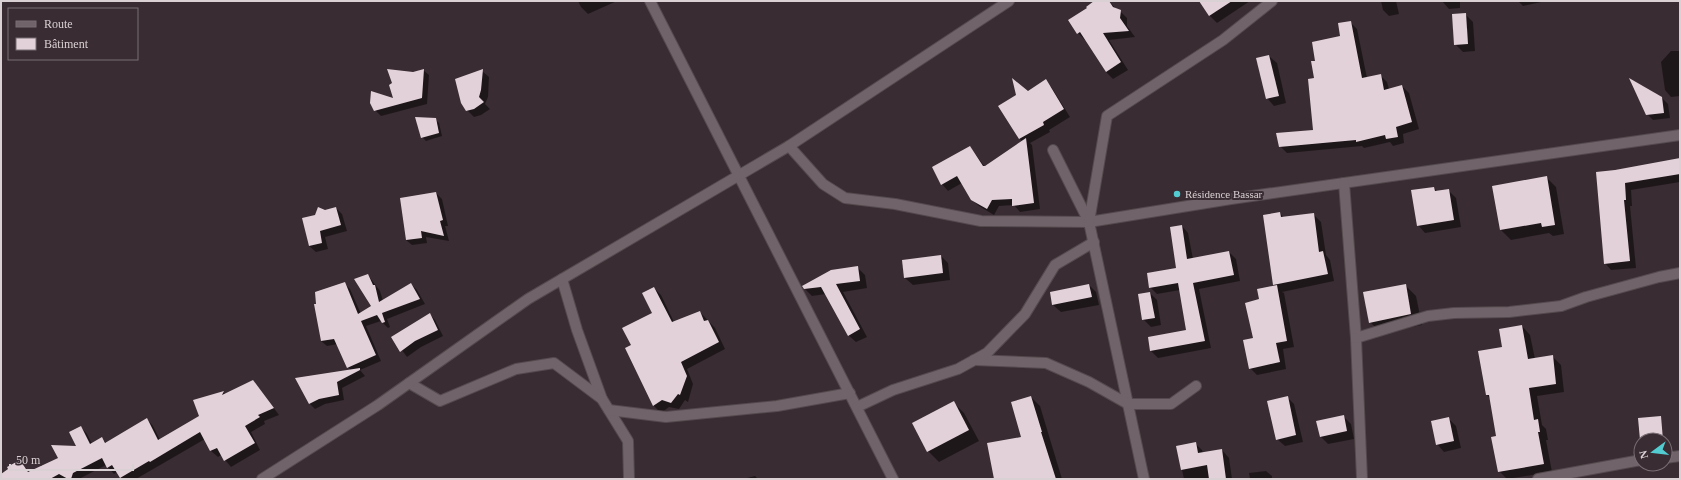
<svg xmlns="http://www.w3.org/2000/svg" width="1681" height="480" font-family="'Times New Roman',serif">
<rect width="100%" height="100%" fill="#392c32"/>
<!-- shadow -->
<g fill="#0007">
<path d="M578 1H617L588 14 581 7Z"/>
<path d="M1095 1H1109L1116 9 1120 11 1127 18V26L1135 37 1109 40 1128 70 1113 79 1106 72 1086 39 1085 40 1078 33 1088 8Z"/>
<path d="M1201 1H1250L1217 23 1210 16Z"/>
<path d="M1381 1H1396L1399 14 1389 16 1383 10Z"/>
<path d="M1442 1H1460V8L1449 9Z"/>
<path d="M1518 1H1546L1523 6Z"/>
<path d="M1465 14 1473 22 1475 51 1463 52 1455 44Z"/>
<path d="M1350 22 1357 29 1367 78 1380 75 1387 82 1389 89 1402 86 1409 93 1419 129 1403 134 1404 143 1393 146 1390 142 1364 148 1362 146 1287 153 1280 146 1314 131 1317 62 1341 37Z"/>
<path d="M1671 51H1680V96L1671 97 1665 90 1661 62Z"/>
<path d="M1269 56 1277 63 1286 103 1274 106 1267 98Z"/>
<path d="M423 70 429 75 427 104 381 116 375 110 395 100 413 73Z"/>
<path d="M482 71 489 77 488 97 485 104 490 109 481 115 474 117 467 110Z"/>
<path d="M1046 81 1052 88 1070 117 1049 130 1050 132 1030 143 1032 145 1040 209 1020 212 1014 205 999 206 994 215 979 206 972 200 962 183 948 191 942 184 970 147 985 167 1022 141 1019 138 1028 92Z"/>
<path d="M1662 98 1668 104 1670 118 1653 120 1647 114Z"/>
<path d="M435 119 439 123 442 136 426 141 422 137Z"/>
<path d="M1680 161V182L1631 190 1632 206H1630L1636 268 1611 270 1605 263 1615 171Z"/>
<path d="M1546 177 1556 187 1564 234 1553 236 1549 233 1511 240 1501 230 1494 187Z"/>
<path d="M1434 188 1438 192 1448 190 1456 198 1461 227 1425 233 1418 225Z"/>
<path d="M436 193 442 199 448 226H445L449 241 426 237 427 243 412 245 406 240Z"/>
<path d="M336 208 342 214 347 231 325 237 328 249 316 252 309 246 316 216Z"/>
<path d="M1280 213 1284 218 1313 214 1321 222 1326 255 1330 260 1334 281 1282 292 1284 293 1294 347 1283 349 1286 369 1257 375 1250 368 1260 300 1276 286 1274 284Z"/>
<path d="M1182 226 1188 233 1193 259 1229 252 1236 259 1240 281 1199 289 1211 348 1158 358 1151 351 1149 338 1187 331 1180 290 1157 294 1150 287 1178 268Z"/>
<path d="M941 256 948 263 950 280 913 285 905 278 903 261Z"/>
<path d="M858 268 865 275 867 288 843 292 867 337 856 342 848 335 826 294 812 296 805 289Z"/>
<path d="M368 275 380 291 383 301 411 284 417 290 425 304 387 319 390 327 388 328 381 321 366 326 381 361 360 370 365 376 342 388 344 400 325 404 315 409 310 404 297 379 351 370 348 367 338 344 327 346 321 341 344 283 350 289 361 314 373 307Z"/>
<path d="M1089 285 1096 292 1099 305 1061 312 1053 305Z"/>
<path d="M1405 285 1416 296 1422 325 1381 333 1370 322Z"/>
<path d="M654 288 661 295 674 322 700 312 715 328 725 349 687 369 693 384 688 402 685 400 679 409 669 407 661 413 654 406 627 348 632 346 653 313Z"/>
<path d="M1150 293 1157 300 1161 325 1151 327 1143 319Z"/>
<path d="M430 314 435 320 443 336 421 347 407 357 393 338Z"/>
<path d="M1522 326 1530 335 1535 359 1552 356 1561 365 1564 392 1537 396 1542 425 1546 429 1548 440H1546L1552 472 1507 479 1499 471 1498 437 1491 400 1487 395 1503 348Z"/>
<path d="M259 388 279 415 264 421 265 424 251 432 260 450 231 467 221 455 218 457 211 451 205 439 136 479H122L117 472 114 474 106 465 79 479H1V474L20 461 30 473 78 447 81 427 87 434 92 444 102 438 107 444 147 419 153 426 160 440 200 416 223 392 226 394Z"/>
<path d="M1031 397 1040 406 1062 479H995L1022 437Z"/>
<path d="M1287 397 1294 404 1303 442 1285 446 1277 439Z"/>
<path d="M953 402 964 413 979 441 939 462 928 451Z"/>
<path d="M1343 416 1351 424 1354 439 1328 444 1321 437 1318 422Z"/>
<path d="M1448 418 1456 426 1461 448 1444 452 1437 444Z"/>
<path d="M1195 443 1202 450 1203 453 1222 450 1229 458 1232 479H1184L1177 447Z"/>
<path d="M1266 471 1272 476V479H1250L1249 473Z"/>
<path d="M755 476 758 479H743Z"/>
</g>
<!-- building -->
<g fill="#e2d1d9">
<path d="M1094 1H1109L1113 7 1121 10 1120 18 1129 31 1103 33 1121 62 1106 72 1080 32 1077 34 1068 20 1087 8 1086 7Z"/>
<path d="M1199 1H1232L1209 16Z"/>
<path d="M1466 13 1468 44 1454 45 1452 14Z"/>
<path d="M1351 21 1362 78 1381 74 1384 90 1402 85 1412 122 1396 127 1398 137 1386 139 1385 135 1356 142V140L1279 147 1276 133 1313 130 1308 79 1314 78 1311 61H1315L1312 42 1340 36 1338 23Z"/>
<path d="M1269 55 1279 96 1266 99 1256 58Z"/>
<path d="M387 69 413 72 424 69 422 98 374 111 370 103 371 91 393 98 389 85 392 83Z"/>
<path d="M483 69 481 90 479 97 484 102 474 109 466 111 461 103 455 79Z"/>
<path d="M1012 78 1028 91 1046 79 1064 109 1043 122 1044 125 1019 139 998 106 1016 95Z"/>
<path d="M1629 78 1662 97 1664 113 1646 115Z"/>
<path d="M415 117 436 118 439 133 421 138Z"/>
<path d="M1026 138 1034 203 1012 206V199L992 200 987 209 971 200 957 176 941 185 932 167 970 146 983 166H985Z"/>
<path d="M1680 158V174L1625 183 1626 200H1624L1630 261 1604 264 1596 172 1615 170Z"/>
<path d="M1547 176 1555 225 1542 227 1541 223 1500 230 1492 186Z"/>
<path d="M1434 187 1435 191 1449 189 1454 220 1417 226 1411 190Z"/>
<path d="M436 192 443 220 440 221 444 236 421 231 422 238 406 240 400 198Z"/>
<path d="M318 207 325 210 336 207 341 225 320 231 322 243 309 246 302 218 315 215Z"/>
<path d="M1280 212 1281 217 1314 213 1319 252 1323 251 1328 274 1273 285 1263 215Z"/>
<path d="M1182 225 1187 259 1229 251 1234 275 1193 283 1205 341 1150 351 1148 337 1186 330 1178 283 1149 288 1147 273 1176 268 1170 227Z"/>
<path d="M941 255 943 273 904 278 902 260Z"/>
<path d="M858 266 860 281 836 284 860 329 848 336 821 287 804 289 802 286 831 270Z"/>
<path d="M368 274 373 285H375L379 302 411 283 420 299 382 313 385 322 382 323 377 315 361 321 376 355 347 368 334 339 321 341 314 304H316L315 292 345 282 358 314 371 306 354 279Z"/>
<path d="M1089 284 1092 297 1052 305 1050 292Z"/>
<path d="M1406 284 1411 314 1369 323 1363 292Z"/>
<path d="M1277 285 1287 341 1276 343 1280 362 1249 369 1243 340 1253 338 1245 303 1259 299 1257 289Z"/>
<path d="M654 287 672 322 700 311 704 321 708 320 719 342 681 362 687 376 680 395 678 394 671 403 662 400 653 406 625 348 631 345 622 328 652 313 642 293Z"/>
<path d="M1150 292 1155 318 1142 320 1138 294Z"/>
<path d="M430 313 438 330 415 341 400 352 391 337Z"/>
<path d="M1522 325 1528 359 1553 355 1556 384 1529 388 1534 420 1538 419 1540 432H1538L1544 464 1498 472 1491 437 1496 436 1489 395H1486L1478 351 1502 347 1499 329Z"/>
<path d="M360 368V370L337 382 339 395 319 399 309 404 295 378Z"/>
<path d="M253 380 274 408 258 415 260 417 245 426 255 443 224 461 217 448 210 451 200 432 150 462 149 461 120 478 112 465 107 468 102 458 73 473 71 479H68L59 474 50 479H1V474L8 469 7 467 20 460 28 472 58 458 51 445 76 446 69 432 81 426 90 444 102 437 105 443 147 418 158 440 199 416 193 400 224 391 222 395Z"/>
<path d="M1031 396 1042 432H1041L1056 479H994L987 443 1021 437 1011 402Z"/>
<path d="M1288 396 1296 435 1276 440 1267 401Z"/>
<path d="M954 401 969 430 927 452 912 423Z"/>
<path d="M1344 415 1347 431 1320 437 1316 421Z"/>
<path d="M1661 416 1663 440H1640L1638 418Z"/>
<path d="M1449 417 1454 441 1436 445 1431 421Z"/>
<path d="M1196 442 1198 453 1222 449 1226 479H1209L1207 465 1181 470 1176 446Z"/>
</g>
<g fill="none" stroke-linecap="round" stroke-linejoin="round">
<defs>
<g id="minor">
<path d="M650 1 893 479"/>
<path d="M789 146 823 184 845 198 895 204 981 221 1089 222 1231 199 1680 135"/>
<path d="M1053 150 1089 222 1144 479"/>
<path d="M1344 183 1356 338 1362 479"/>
<path d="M1089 222 1107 116 1223 40 1272 1"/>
<path d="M562 279 577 330 602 399"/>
<path d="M1356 338 1428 316 1454 313 1509 312 1561 306 1586 297 1659 277 1680 273"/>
<path d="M974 360 1046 363 1089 382 1128 404H1171L1196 386"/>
<path d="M409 383 440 401 516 369 554 363 602 399 628 441 629 479"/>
<path d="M857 407 893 390 958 369 987 353 1025 314 1055 265 1094 242"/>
<path d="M609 410 666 417 777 406 850 393"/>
<path d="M1665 458 1680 456"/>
<path d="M1538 479 1641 460"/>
</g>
<path id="tertiary" d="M262 479 378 405 528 299 789 146 1009 1"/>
</defs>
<!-- minor casing -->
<use href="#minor" stroke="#544a4e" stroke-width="12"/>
<!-- tertiary casing -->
<use href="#tertiary" stroke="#544a4e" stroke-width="12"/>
<!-- minor -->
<use href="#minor" stroke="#71636a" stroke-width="10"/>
<!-- tertiary -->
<use href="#tertiary" stroke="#71636a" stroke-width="10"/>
</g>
<!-- markers -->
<circle fill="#52ccd0" stroke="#392c32" stroke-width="1.5" cx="1177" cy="194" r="4"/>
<g text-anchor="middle" stroke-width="4" stroke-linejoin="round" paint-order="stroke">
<!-- poi labels -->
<g font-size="11" fill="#d9d1d4" stroke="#392c32" text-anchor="start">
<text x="1185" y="198">Résidence Bassar</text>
</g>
</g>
<!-- border -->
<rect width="1681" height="480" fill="none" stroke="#d9d1d4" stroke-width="4"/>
<!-- legend -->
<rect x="8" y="8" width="130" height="52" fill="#392c32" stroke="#796e73"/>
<rect x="16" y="21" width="20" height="6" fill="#71636a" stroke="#796e73"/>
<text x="44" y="28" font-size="12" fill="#d9d1d4">Route</text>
<rect x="16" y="38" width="20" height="12" fill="#e2d1d9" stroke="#796e73"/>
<text x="44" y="48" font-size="12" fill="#d9d1d4">Bâtiment</text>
<!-- north arrow -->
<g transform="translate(1653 452) rotate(255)"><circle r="19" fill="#392c32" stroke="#796e73"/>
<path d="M0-3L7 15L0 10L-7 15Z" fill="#52ccd0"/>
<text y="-6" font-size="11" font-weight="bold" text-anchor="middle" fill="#d9d1d4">N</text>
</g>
<!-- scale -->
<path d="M10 464v6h123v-6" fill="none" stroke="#d9d1d4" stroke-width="2"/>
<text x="16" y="464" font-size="12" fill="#d9d1d4" stroke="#392c32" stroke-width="3" paint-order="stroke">50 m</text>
</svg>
